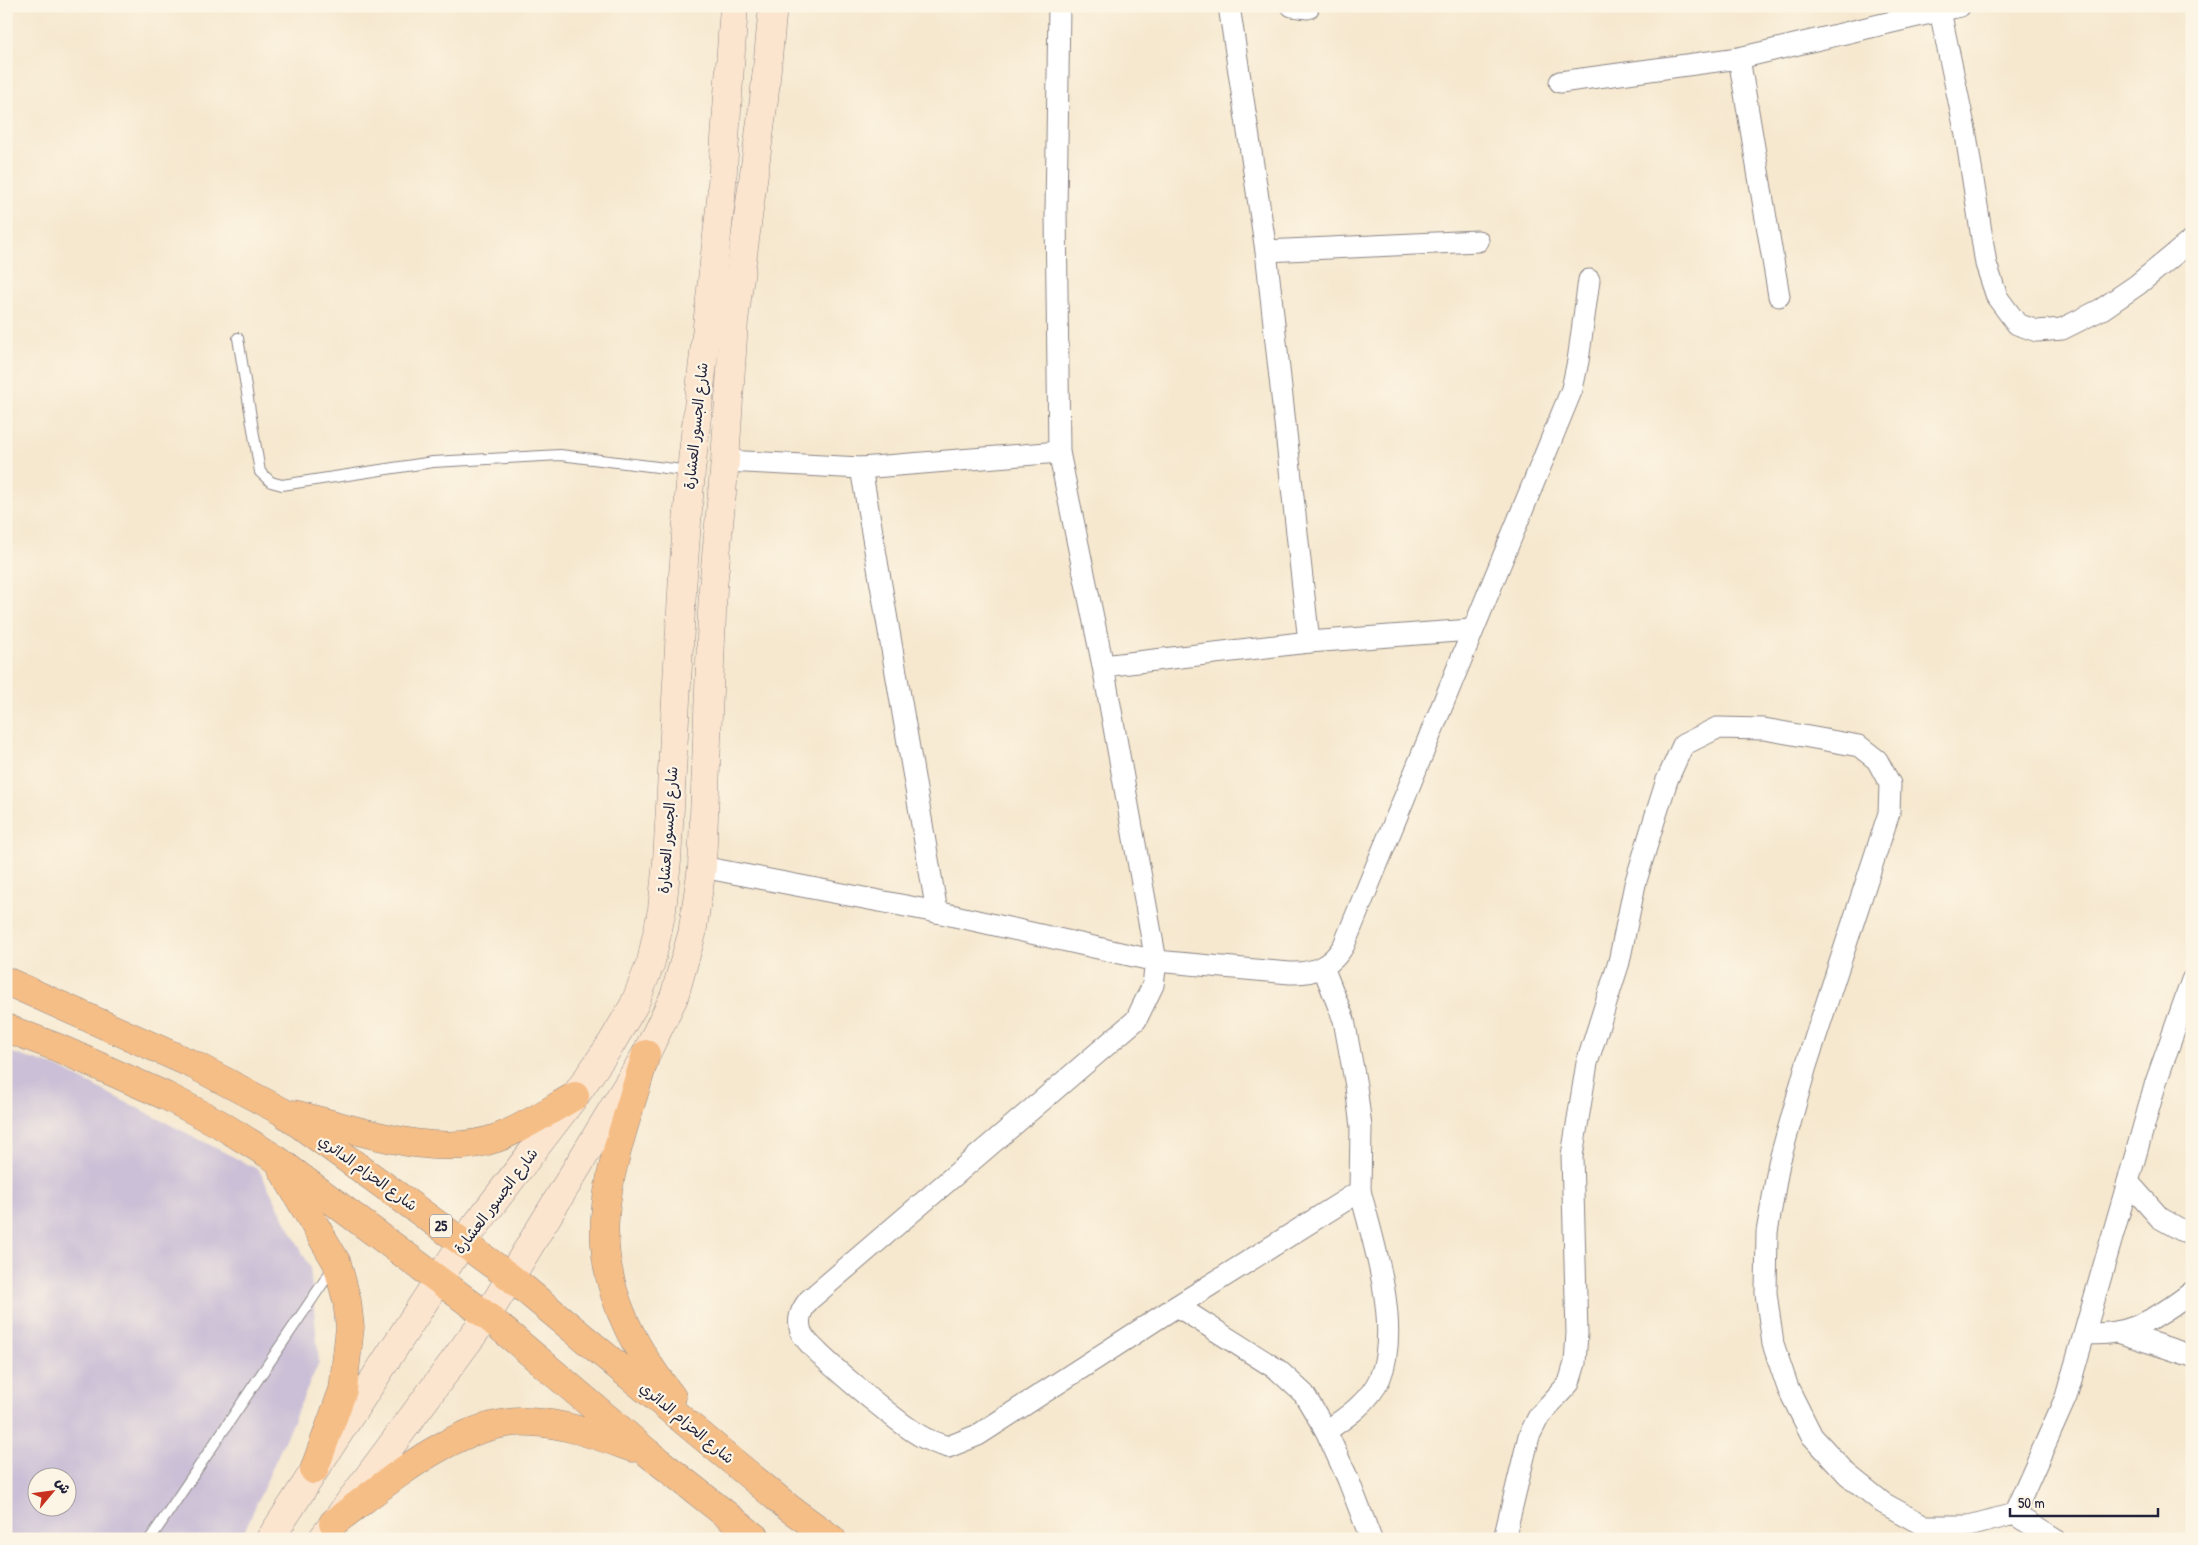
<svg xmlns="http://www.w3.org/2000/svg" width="2198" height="1545" font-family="'Patrick Hand','Playpen Sans Arabic',sans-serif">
<rect width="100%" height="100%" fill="#fcf5e5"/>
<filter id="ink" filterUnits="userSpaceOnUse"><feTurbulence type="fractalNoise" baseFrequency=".02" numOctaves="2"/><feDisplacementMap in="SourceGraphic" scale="10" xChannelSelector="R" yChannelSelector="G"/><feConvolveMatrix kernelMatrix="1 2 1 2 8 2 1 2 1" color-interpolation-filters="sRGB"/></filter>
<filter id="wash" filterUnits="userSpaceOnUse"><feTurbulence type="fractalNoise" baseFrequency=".0096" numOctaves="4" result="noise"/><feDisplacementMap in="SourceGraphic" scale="20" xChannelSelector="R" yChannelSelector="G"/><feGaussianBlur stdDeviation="1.12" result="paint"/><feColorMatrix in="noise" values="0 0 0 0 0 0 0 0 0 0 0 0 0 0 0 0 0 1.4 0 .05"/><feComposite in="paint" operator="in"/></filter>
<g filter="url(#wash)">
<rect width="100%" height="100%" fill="#f6e8cf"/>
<!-- industrial -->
<path fill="#cabfd6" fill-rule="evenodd" d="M6 1051 57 1067 259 1170 310 1267 319 1362 241 1539H6ZM38 1478H68V1508H38Z"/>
</g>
<g filter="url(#ink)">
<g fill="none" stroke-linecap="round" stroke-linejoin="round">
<defs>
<g id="lane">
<path d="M238 338 260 472 271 482 282 485 433 462 560 455 690 471"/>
<path d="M150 1539 333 1268"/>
</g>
<g id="street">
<path d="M1059 6 1056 212 1059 452 1103 666 1156 961 1153 985 1136 1020 809 1300C801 1310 797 1319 801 1332 807 1349 900 1424 919 1435 928 1441 938 1444 948 1447L978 1435 1177 1306 1360 1191 1361 1127 1356 1086 1344 1020 1323 967"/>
<path d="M1229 6 1266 251 1309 642"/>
<path d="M1292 6 1308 8"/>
<path d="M1939 6 1966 135 1986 264 1997 297 2017 324 2037 331 2062 329 2102 309 2137 285 2192 240"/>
<path d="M1739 58 1779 296"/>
<path d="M1560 82 1739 58 1960 6"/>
<path d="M1266 251 1478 241"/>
<path d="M725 461 861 468 1059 452"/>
<path d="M861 468 937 912"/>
<path d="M1103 666 1309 642 1471 630"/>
<path d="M702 867 937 912 1156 961 1290 973C1314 974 1332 966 1344 945L1572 389 1578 361 1589 280"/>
<path d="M2192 980 2156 1082 2128 1182 2160 1218 2192 1236"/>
<path d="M1177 1306 1278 1370 1304 1394 1326 1431 1348 1479 1371 1539"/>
<path d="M2118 1332 2192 1356"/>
<path d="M2085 1334C2095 1334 2106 1334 2116 1332 2143 1328 2171 1308 2192 1292"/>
<path d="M1326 1431C1346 1418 1370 1401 1380 1378 1401 1327 1374 1243 1360 1191"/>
<path d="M2014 1514 2066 1397 2128 1182"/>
<path d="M1504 1539 1529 1436 1539 1416 1569 1383 1575 1363 1577 1333 1572 1156 1587 1063 1619 962 1635 884 1654 821 1667 780 1683 745 1717 728 1764 729 1859 746 1877 760 1890 784 1889 813 1806 1066 1779 1163 1767 1232 1766 1293 1773 1344 1788 1388 1812 1436 1847 1474 1883 1503 1925 1526H1969L2014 1514 2054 1539"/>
</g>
<g id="secondary">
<path d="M270 1539 463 1242 575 1096 611 1044 634 1005 651 962 662 910 667 861 683 575 691 471 721 199 734 6"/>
<path d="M322 1539 487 1316 646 1054 674 997 692 934 702 867 713 588 725 461 734 321 764 99 773 6"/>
</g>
<g id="primary">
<path d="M6 981 194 1065 281 1111 510 1277 789 1508 832 1539"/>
<path d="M6 1028 56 1047 166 1096 218 1123 276 1159 487 1316 648 1453 757 1539"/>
<path d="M646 1054C632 1103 608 1167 605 1217 600 1285 631 1345 672 1397"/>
<path d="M294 1114C355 1129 436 1160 497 1138 524 1128 550 1110 575 1096"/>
<path d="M282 1169 337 1263 347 1301 350 1327 343 1390 314 1470"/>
<path d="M333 1523C387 1484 458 1418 530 1422 565 1423 601 1437 633 1448"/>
</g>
</defs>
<!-- lane casing -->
<use href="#lane" stroke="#8c8585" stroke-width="12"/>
<!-- street casing -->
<use href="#street" stroke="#8c8585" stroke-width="23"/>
<!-- secondary casing -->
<use href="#secondary" stroke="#8c8585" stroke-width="29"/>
<!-- primary casing -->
<use href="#primary" stroke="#8c8585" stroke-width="29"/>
<!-- lane -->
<use href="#lane" stroke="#fff" stroke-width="10"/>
<!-- street -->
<use href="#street" stroke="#fff" stroke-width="21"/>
<!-- secondary -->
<use href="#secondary" stroke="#fbe5cf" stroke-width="28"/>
<!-- primary -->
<use href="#primary" stroke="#f6be87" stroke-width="28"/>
</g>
</g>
<g text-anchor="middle" stroke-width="4.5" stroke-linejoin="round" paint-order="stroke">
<!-- shield labels -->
<rect fill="#fcf5e5" stroke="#63616e" stroke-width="1" x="430" y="1214.5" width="22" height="23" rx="4"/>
<g font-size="14" font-weight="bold" fill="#22223b">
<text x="441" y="1231">25</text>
</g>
<!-- street labels -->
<g font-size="15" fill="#22223b" stroke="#fcf5e5">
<text transform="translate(696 426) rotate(-84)" y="5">شارع الجسور العشارة</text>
<text transform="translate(668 830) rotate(-86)" y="5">شارع الجسور العشارة</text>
<text transform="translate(368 1173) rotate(36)" y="5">شارع الحزام الدائري</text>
<text transform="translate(496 1201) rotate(-53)" y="5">شارع الجسور العشارة</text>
<text transform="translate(687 1423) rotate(40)" y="5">شارع الحزام الدائري</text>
</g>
</g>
<!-- margin -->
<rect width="2198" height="1545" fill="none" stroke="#fcf5e5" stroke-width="25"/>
<!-- north arrow -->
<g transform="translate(52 1492) rotate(61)"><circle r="24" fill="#fcf5e5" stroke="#a5a1a1"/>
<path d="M0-4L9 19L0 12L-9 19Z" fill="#c8321e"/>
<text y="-8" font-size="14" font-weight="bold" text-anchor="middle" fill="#22223b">ش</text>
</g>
<!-- scale -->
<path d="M2010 1508v8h148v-8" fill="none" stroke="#22223b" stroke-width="2.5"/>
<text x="2018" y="1508" font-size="15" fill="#22223b" stroke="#fcf5e5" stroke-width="4" paint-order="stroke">50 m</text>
</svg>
